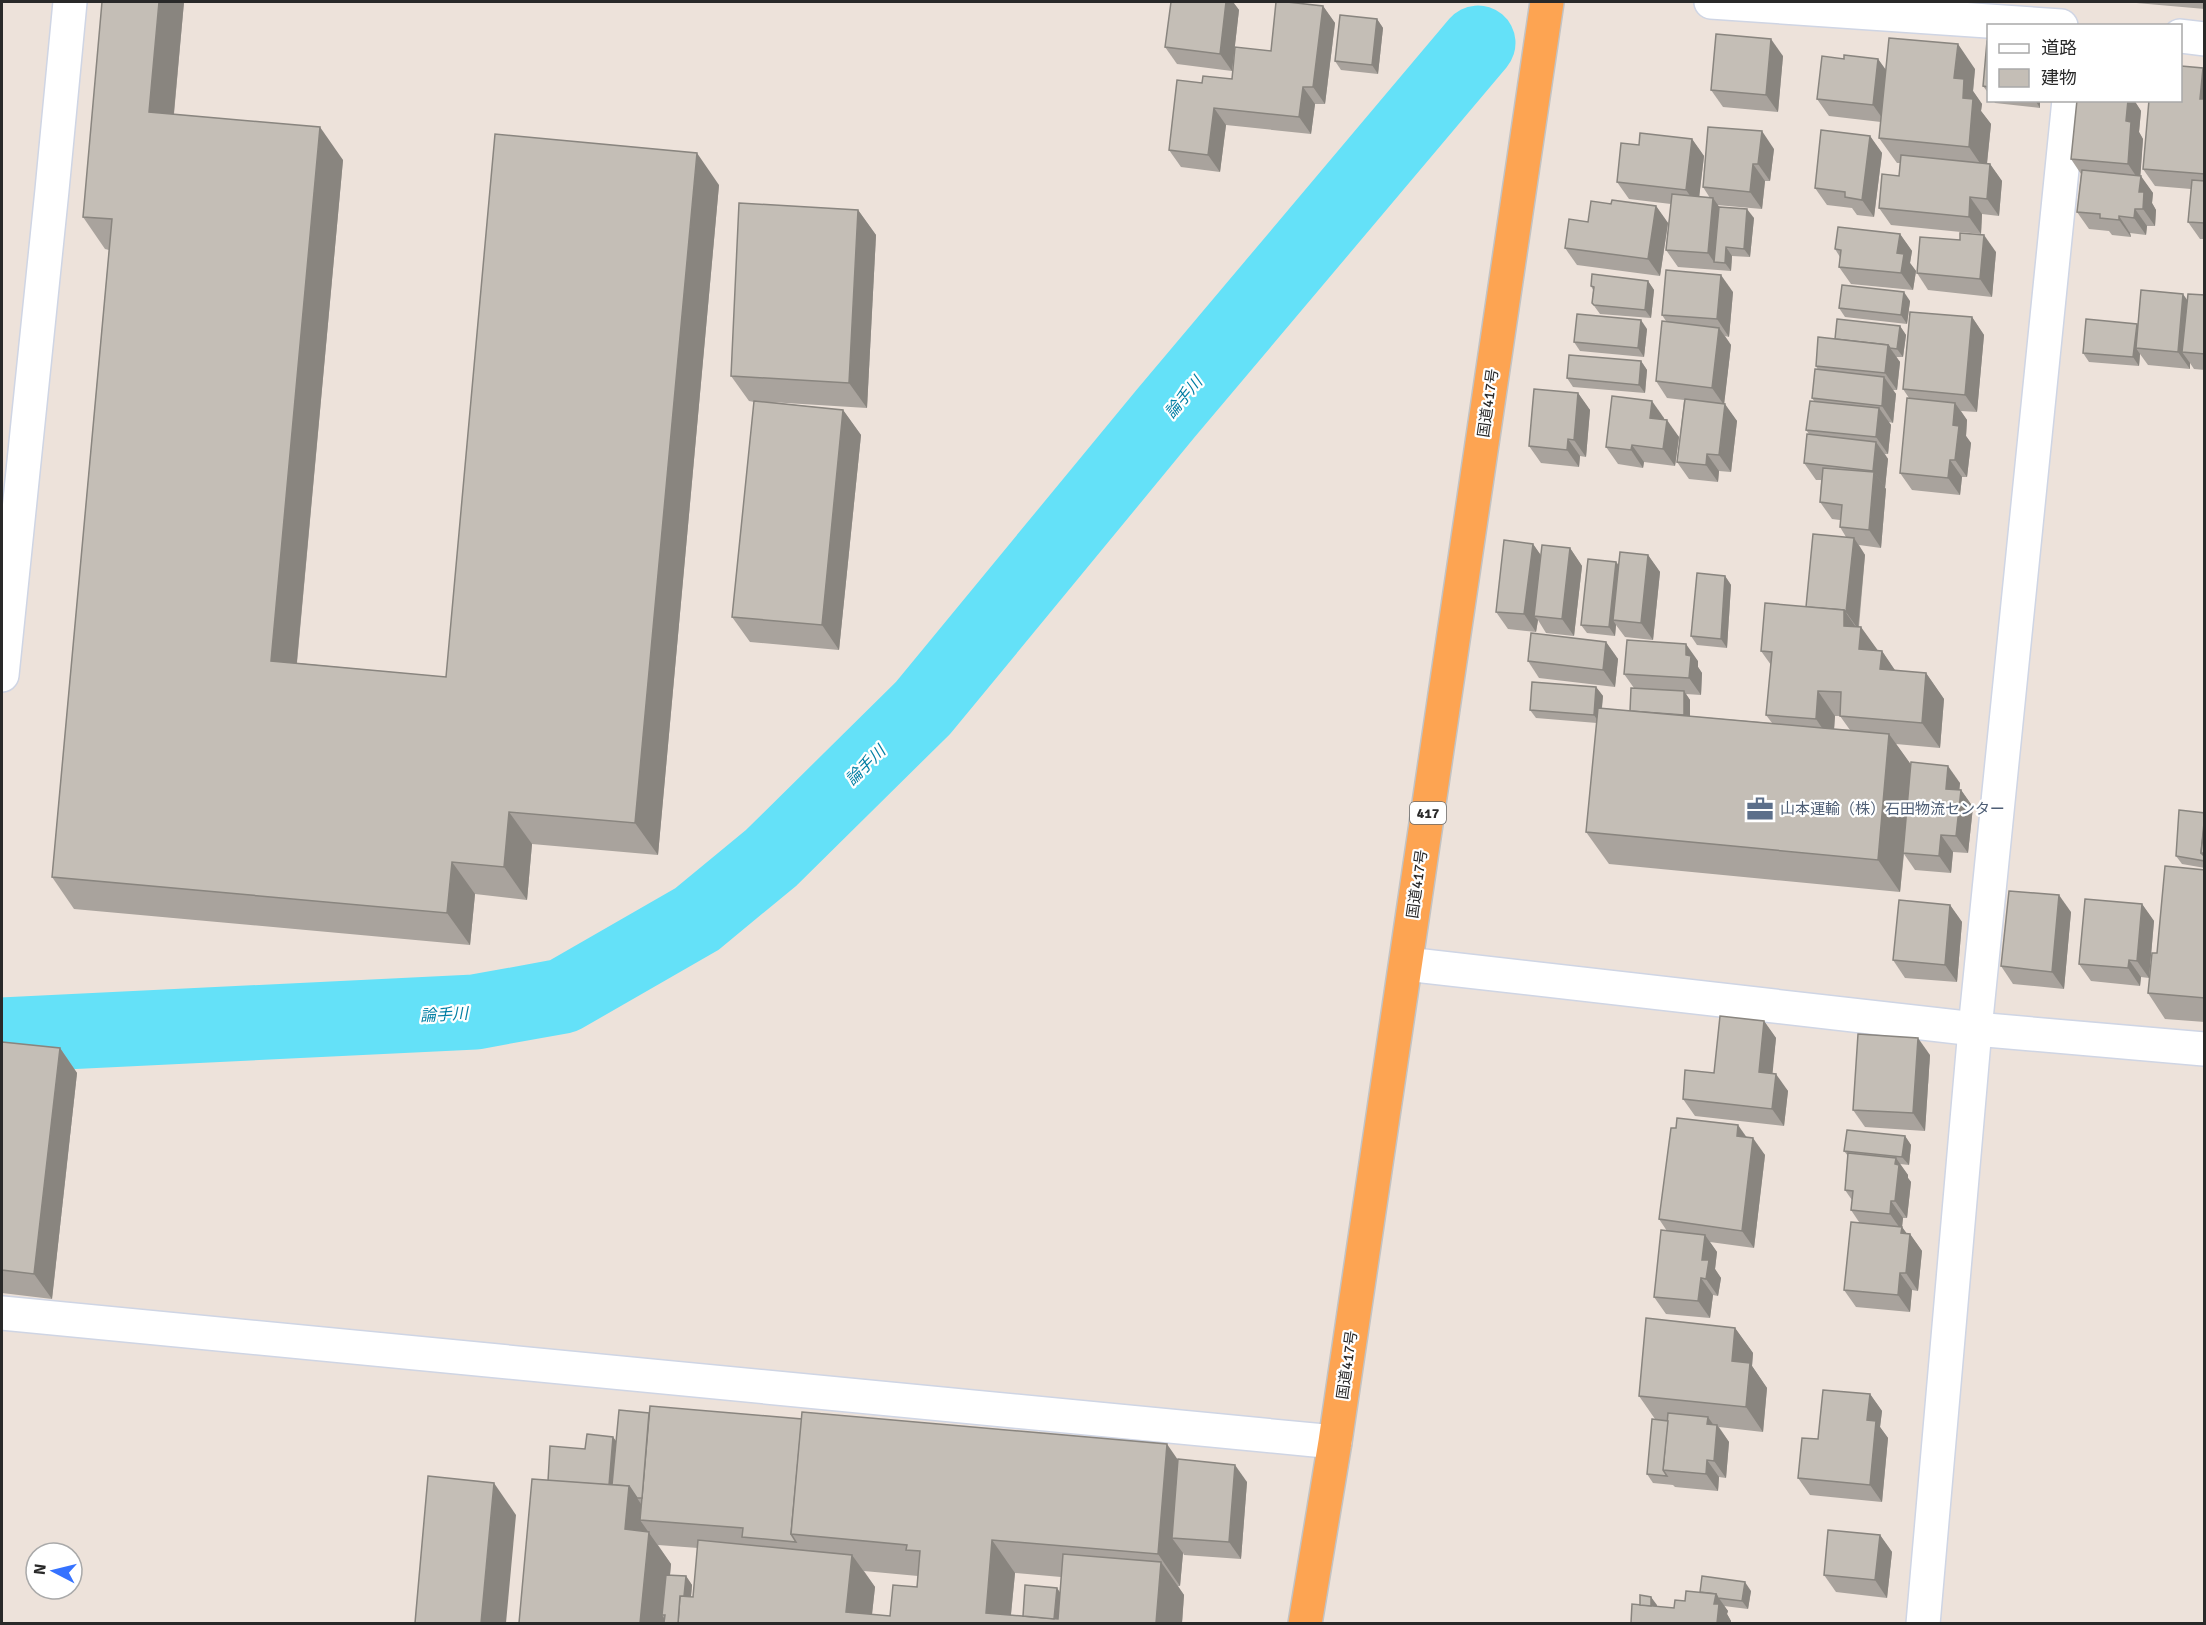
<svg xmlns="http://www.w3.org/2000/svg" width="2206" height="1625" font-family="Signika,'Noto Sans JP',sans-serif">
<rect width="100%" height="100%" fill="#ede2da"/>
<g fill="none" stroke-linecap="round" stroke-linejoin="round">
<!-- river -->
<path stroke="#64e1f8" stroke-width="75" d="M2 1035 475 1012 563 996 697 919 771 858 923 708 1166 413 1478 43"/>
<defs>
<g id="minor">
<path d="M2 675 52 190 70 2"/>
<path d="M1406 964 1975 1029 2204 1049"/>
<path d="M2 1313 1335 1442"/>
<path d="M1923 1624 1975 1029 2069 100"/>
</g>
<g id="tertiary">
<path d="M1711 2 2061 26"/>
<path d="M2180 36 2204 39"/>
</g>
<path id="trunk" d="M1305 1624 1335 1442 1547 2"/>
</defs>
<!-- minor casing -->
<use href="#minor" stroke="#cfd5e4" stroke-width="36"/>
<!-- tertiary casing -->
<use href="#tertiary" stroke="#cfd5e4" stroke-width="36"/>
<!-- trunk casing -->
<use href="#trunk" stroke="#c3c3c3" stroke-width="36"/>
<!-- minor -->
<use href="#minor" stroke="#fff" stroke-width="33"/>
<!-- tertiary -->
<use href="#tertiary" stroke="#fff" stroke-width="33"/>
<!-- trunk -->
<use href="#trunk" stroke="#fda452" stroke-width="33"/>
</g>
<!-- wall -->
<g fill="#a9a39d" fill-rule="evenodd">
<path d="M184 2 174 114 343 160 297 663 446 677 719 185 658 855 532 844 527 900 475 894 470 945 74 909 52 877 109 250 105 249 83 217Z"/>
<path d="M1171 2H1233L1239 10 1232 71 1177 64 1165 47Z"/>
<path d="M2124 2H2205V9L2125 2Z"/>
<path d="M1323 6 1335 23 1325 104H1315L1311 134 1226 125 1220 172 1181 167 1169 150 1202 83 1232 79 1271 51Z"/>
<path d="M1377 19 1383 28 1378 74 1341 70 1335 61Z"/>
<path d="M1989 41V94L1983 86Z"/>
<path d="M1783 56 1778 112 1723 107 1711 90Z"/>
<path d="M1844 59H1878L1886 70 1975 69 1973 91 1982 104 1981 111 1991 124 1987 164H1990L2002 181 1999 216 1982 214 1981 234 1891 225 1879 208 1899 176 1900 163H1897L1879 138 1881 122 1829 116 1817 99Z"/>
<path d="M2203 68 2205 71V239H2200L2188 222 2191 189 2155 186 2143 169Z"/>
<path d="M1993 100H2040V108L1995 103Z"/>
<path d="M2077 100H2134L2141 111 2139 132 2143 139 2140 176 2153 193 2152 203 2156 210 2155 226H2147L2146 235 2130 233 2131 237 2112 235 2109 231 2089 229 2077 212 2081 174 2071 159Z"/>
<path d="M1870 136 1882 153 1874 217 1857 215 1852 208 1827 205 1815 188Z"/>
<path d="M1692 139 1704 156 1699 197 1710 198 1703 187 1774 149 1770 181H1765L1762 209 1717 205 1719 207 1754 218 1750 257 1732 256 1731 271 1678 267 1666 250 1671 204 1629 199 1617 182 1639 145Z"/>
<path d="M1611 204 1656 206 1668 223 1660 276 1577 265 1565 248Z"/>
<path d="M858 210 876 235 867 408 770 402 843 410 861 435 839 650 750 642 732 617 754 402 749 401 731 376Z"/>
<path d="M1900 234 1912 251 1910 263 1916 271 1913 290 1851 284 1839 267 1840 257 1835 249Z"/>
<path d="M1996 252 1992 297 1928 290 1917 273Z"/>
<path d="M1648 281 1654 290 1651 318 1600 314 1592 303 1593 290 1591 286Z"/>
<path d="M1733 292 1729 337 1725 336 1731 345 1724 404 1737 421 1731 472 1719 471 1718 482 1689 479 1677 462 1684 400 1667 398 1656 381 1666 321 1662 315Z"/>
<path d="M2205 295V370L2194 369 2190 363V369L2148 365 2140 354 2139 366 2089 362 2083 353 2187 301Z"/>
<path d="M1910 301 1907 324 1845 317 1839 308Z"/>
<path d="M1972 317 1984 335 1977 412 1961 411 1967 420 1966 436 1971 443 1967 477H1962L1960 495 1912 490 1900 473 1909 398 1903 389Z"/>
<path d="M1900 326 1906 335 1903 357H1896L1900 362 1897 390H1893L1896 394 1893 423 1889 422 1891 425 1888 454H1885L1888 459 1885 488 1886 489 1881 548 1859 545 1865 555 1859 627 1878 651H1882L1895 671 1926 673 1944 699 1940 748 1896 744 1911 765 1960 783 1959 790H1961L1973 807 1968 853 1953 852 1951 873 1915 870 1904 854 1900 892 1609 864 1586 832 1597 723 1536 718 1530 710 1596 687 1603 696 1602 708 1630 711 1634 688 1624 674 1698 661V667L1702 673 1701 695 1686 694 1690 700V716L1772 723 1766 715 1771 665 1761 651 1806 607 1846 537 1840 527V520L1832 519 1820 502 1821 480H1816L1804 463 1809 434 1806 430 1814 401 1812 398 1818 370 1816 366 1835 339ZM1835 716H1840L1850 730 1834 729Z"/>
<path d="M1647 329 1644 357 1580 351 1574 342Z"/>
<path d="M1641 361 1647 370 1645 393 1573 387 1567 378Z"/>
<path d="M1578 393 1590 410 1586 457 1580 456 1579 467 1541 463 1529 446Z"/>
<path d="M1664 418 1663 419 1679 437 1675 466 1644 462 1643 468 1618 464 1606 447Z"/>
<path d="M1533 544 1541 556 1570 548 1582 566 1574 636 1546 633 1538 620 1536 632 1508 629 1496 612Z"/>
<path d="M1648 555 1660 572 1653 640 1625 637 1616 625 1615 636 1587 633 1581 625 1616 562 1619 565Z"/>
<path d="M1725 576 1731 585 1727 648 1697 645 1691 636Z"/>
<path d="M1606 642 1618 659 1615 687 1539 678 1528 661Z"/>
<path d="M2205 813V868L2182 864 2176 856Z"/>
<path d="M2205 870V1022L2165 1019 2148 993 2157 953Z"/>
<path d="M2142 904 2154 921 2149 978 2141 977 2140 986 2091 981 2079 964Z"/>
<path d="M1950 905 1962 922 1957 982 1905 978 1893 960Z"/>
<path d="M2071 912 2064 989 2013 984 2001 966Z"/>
<path d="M1764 1021 1776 1038 1772 1073 1788 1091 1784 1126 1695 1116 1683 1099 1714 1073Z"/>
<path d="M2 1042 60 1048 77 1073 52 1299 2 1293Z"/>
<path d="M1930 1055 1925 1131 1865 1127 1853 1110Z"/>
<path d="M1905 1136 1911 1145 1909 1165 1900 1164 1908 1175V1178L1911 1182 1907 1218H1903L1902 1227 1907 1234H1910L1922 1251 1918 1291 1912 1290 1910 1312 1856 1307 1844 1290 1859 1222 1851 1210 1852 1200 1845 1190 1848 1156 1844 1151Z"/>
<path d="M1747 1138 1765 1155 1754 1248 1710 1242 1717 1252 1715 1269 1721 1278 1718 1296 1713 1295 1710 1318 1666 1314 1654 1297 1667 1231 1659 1219Z"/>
<path d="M1735 1328 1753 1353 1752 1366 1767 1388 1763 1432 1719 1427 1729 1442 1726 1478 1719 1477 1718 1491 1675 1487 1673 1485 1653 1483 1647 1474 1655 1419 1639 1396Z"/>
<path d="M1870 1394 1882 1411 1880 1427 1888 1438 1882 1502 1810 1495 1798 1478 1818 1439Z"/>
<path d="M613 1437 616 1441 1178 1459 1247 1482 1241 1559 1184 1555 1183 1553 1180 1586H1178L1184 1595 1182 1623H519L548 1481 585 1449ZM658 1545 698 1548 693 1597H691L692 1585 686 1576 670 1575 671 1564ZM864 1571 918 1576 917 1587 890 1616 872 1614 875 1587ZM1015 1573 1061 1577 1060 1593 1057 1588 1023 1616 1011 1615Z"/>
<path d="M1880 1535 1892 1552 1887 1598 1836 1592 1824 1575Z"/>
<path d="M1751 1591 1748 1609 1724 1606 1728 1611 1727 1614 1731 1621V1623H1631L1640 1605 1651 1597 1657 1607 1674 1608 1700 1592Z"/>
</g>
<!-- shaded-wall -->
<g fill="#89857f">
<path d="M159 2H184L171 144 149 112Z"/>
<path d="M1226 2H1233L1239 10 1232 71 1220 54Z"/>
<path d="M1323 6 1335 23 1325 104 1313 87Z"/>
<path d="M1377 19 1383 28 1378 74 1372 65Z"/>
<path d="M1771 39 1783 56 1778 112 1766 95Z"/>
<path d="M1958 44 1975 69 1973 91 1982 104 1981 111 1991 124 1986 172 1969 147 1963 98 1954 78Z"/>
<path d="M1878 59 1890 76 1885 122 1873 105Z"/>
<path d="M2203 68 2205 71V106L2200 99Z"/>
<path d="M1303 87 1315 104 1311 134 1299 117Z"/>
<path d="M2035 100H2040V108Z"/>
<path d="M2128 100H2134L2141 111 2139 132 2143 139 2140 182 2128 164 2126 121Z"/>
<path d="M1214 108 1226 125 1220 172 1208 155Z"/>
<path d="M320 127 343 160 294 693 271 661Z"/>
<path d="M1762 131 1774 149 1770 181 1758 164Z"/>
<path d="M1870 136 1882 153 1874 217 1862 200Z"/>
<path d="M1692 139 1704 156 1698 207 1686 190Z"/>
<path d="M697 153 719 185 658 855 635 823Z"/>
<path d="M1753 164 1765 181 1762 209 1750 192Z"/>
<path d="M1990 164 2002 181 1999 216 1987 199Z"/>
<path d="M2141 176 2153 193 2152 203 2156 210 2155 226 2143 209 2139 192Z"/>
<path d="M1970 197 1982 214 1981 234 1969 217Z"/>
<path d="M1713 198 1725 215 1714 262 1708 253Z"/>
<path d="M1656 206 1668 223 1660 276 1648 259Z"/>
<path d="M1747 209 1754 218 1750 257 1744 249Z"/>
<path d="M2135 209 2147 226 2146 235 2134 218Z"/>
<path d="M858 210 876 235 867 408 849 383Z"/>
<path d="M2119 216 2130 233 2131 237 2119 220Z"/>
<path d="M1900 234 1912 251 1910 263 1916 271 1913 290 1901 273 1897 253Z"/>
<path d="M1984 235 1996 252 1992 297 1980 279Z"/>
<path d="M1726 247 1732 256 1731 271 1725 263Z"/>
<path d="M1721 275 1733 292 1729 337 1717 319Z"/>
<path d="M1648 281 1654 290 1651 318 1645 310Z"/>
<path d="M1904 292 1910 301 1907 324 1901 315Z"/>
<path d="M2183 294 2195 311 2182 352 2190 363V369L2178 352Z"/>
<path d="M1972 317 1984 335 1977 412 1965 395Z"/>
<path d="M1641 320 1647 329 1644 357 1638 348Z"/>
<path d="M2137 324 2143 333 2136 348 2140 354 2139 366 2133 357Z"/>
<path d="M1900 326 1906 335 1903 357 1897 349Z"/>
<path d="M1719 328 1731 345 1724 405 1712 388Z"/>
<path d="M1888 345 1900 362 1897 390 1885 373Z"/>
<path d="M1641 361 1647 370 1645 393 1639 385Z"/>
<path d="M1884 377 1896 394 1893 423 1882 406Z"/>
<path d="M1578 393 1590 410 1586 457 1574 440Z"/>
<path d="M1652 401 1664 418 1662 435 1650 418Z"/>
<path d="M1955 403 1967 420 1966 436 1971 443 1967 477 1955 460 1953 425Z"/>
<path d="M1725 404 1737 421 1731 472 1719 455Z"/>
<path d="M1879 408 1891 425 1888 454 1876 437Z"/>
<path d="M843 410 861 435 839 650 822 625Z"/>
<path d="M1667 420 1679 437 1675 466 1663 449Z"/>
<path d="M1568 439 1580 456 1579 467 1567 450Z"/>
<path d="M1876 442 1888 459 1885 488 1873 471Z"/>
<path d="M1632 445 1644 462 1643 468 1631 450Z"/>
<path d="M1707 454 1719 471 1718 482 1706 465Z"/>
<path d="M1950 460 1962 477 1960 495 1948 478Z"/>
<path d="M1874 472 1886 489 1881 548 1869 530Z"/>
<path d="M1854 538 1865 555 1858 629 1846 612Z"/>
<path d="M1533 544 1545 561 1534 616 1538 620 1536 632 1524 614Z"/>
<path d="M1570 548 1582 566 1574 636 1562 619Z"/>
<path d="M1648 555 1660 572 1653 640 1641 623Z"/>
<path d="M1616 562 1622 570 1613 620 1616 625 1615 636 1609 627Z"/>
<path d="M1725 576 1731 585 1727 648 1721 639Z"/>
<path d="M1844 610 1860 633 1861 627 1879 652 1859 649 1844 626Z"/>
<path d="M1606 642 1618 659 1615 687 1603 670Z"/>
<path d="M1686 644 1698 661V667L1702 673 1701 695 1689 678 1686 655Z"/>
<path d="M1882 651 1899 676 1880 669Z"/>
<path d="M1926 673 1944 699 1940 748 1922 723Z"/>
<path d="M1596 687 1603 696 1600 724 1594 715Z"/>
<path d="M1684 691 1690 700V735L1684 726Z"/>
<path d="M1818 691 1835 716 1833 744 1816 719Z"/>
<path d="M1889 734 1912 766 1900 892 1878 860Z"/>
<path d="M1948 766 1960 783 1958 806 1946 789Z"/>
<path d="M1961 790 1973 807 1968 853 1956 836Z"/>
<path d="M509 812 532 844 527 900 504 867Z"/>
<path d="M1941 835 1953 852 1951 873 1939 856Z"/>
<path d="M452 862 475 894 470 945 447 913Z"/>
<path d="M2059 895 2071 912 2064 989 2052 972Z"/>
<path d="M2142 904 2154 921 2149 978 2137 961Z"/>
<path d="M1950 905 1962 922 1957 982 1945 965Z"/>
<path d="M2129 960 2141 977 2140 986 2128 968Z"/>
<path d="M1764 1021 1776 1038 1771 1089 1759 1072Z"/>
<path d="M1918 1038 1930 1055 1925 1131 1913 1113Z"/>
<path d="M60 1048 77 1073 52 1299 34 1274Z"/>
<path d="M1776 1074 1788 1091 1784 1126 1772 1109Z"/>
<path d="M1738 1125 1750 1142 1737 1136Z"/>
<path d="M1905 1136 1911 1145 1909 1165 1902 1157Z"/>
<path d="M1753 1138 1765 1155 1754 1248 1742 1231Z"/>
<path d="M1896 1158 1908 1175V1178L1911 1182 1907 1218 1895 1201Z"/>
<path d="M1891 1201 1903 1218 1902 1227 1910 1238V1234L1922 1251 1918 1291 1906 1273 1902 1231 1890 1214Z"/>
<path d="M1705 1235 1717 1252 1715 1269 1721 1278 1718 1296 1706 1279 1702 1260Z"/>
<path d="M1900 1273 1912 1290 1910 1312 1898 1295Z"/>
<path d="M1701 1278 1713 1295 1710 1318 1698 1301Z"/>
<path d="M1735 1328 1753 1353 1752 1366 1767 1388 1763 1432 1746 1407 1732 1361Z"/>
<path d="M1870 1394 1882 1411 1880 1427 1888 1438 1882 1502 1870 1485 1867 1420Z"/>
<path d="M1708 1417 1717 1430V1425L1729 1442 1726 1478 1714 1461 1707 1424Z"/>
<path d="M613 1437 625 1454 608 1498Z"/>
<path d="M1167 1444 1189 1476 1172 1538 1183 1553 1180 1586 1158 1554Z"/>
<path d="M1707 1460 1719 1477 1718 1491 1706 1474Z"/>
<path d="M1235 1465 1247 1482 1241 1559 1229 1542Z"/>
<path d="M494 1483 516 1515 506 1623H481Z"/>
<path d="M629 1486 651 1519 640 1520 671 1564 666 1617 665 1615H662L666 1621V1623H640L625 1529Z"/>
<path d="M1880 1535 1892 1552 1887 1598 1875 1580Z"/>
<path d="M992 1540 1015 1573 1010 1623 986 1613Z"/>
<path d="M852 1555 875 1587 871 1623 846 1612Z"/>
<path d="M1161 1562 1184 1595 1182 1623H1156Z"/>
<path d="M686 1576 692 1585 689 1618 682 1617Z"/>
<path d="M1745 1582 1751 1591 1748 1609 1742 1601Z"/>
<path d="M1057 1588 1063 1597 1061 1623H1054Z"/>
<path d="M1716 1594 1728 1611 1727 1614 1731 1621V1623H1717L1714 1604Z"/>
<path d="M1651 1597 1657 1605 1656 1618 1650 1610Z"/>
</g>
<!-- building -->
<g fill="#c4beb6" stroke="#89857f" stroke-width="1.5">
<path d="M102 2H159L149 112 320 127 271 661 446 677 495 134 697 153 635 823 509 812 504 867 452 862 447 913 52 877 112 219 83 217Z"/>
<path d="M1171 2H1226L1220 54 1165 47Z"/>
<path d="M1276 2H1287L1323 6 1313 87H1303L1299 117 1214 108 1208 155 1169 150 1177 80 1202 83 1203 76 1232 79 1235 47 1271 51Z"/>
<path d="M1340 15 1377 19 1372 65 1335 61Z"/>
<path d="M1716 34 1771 39 1766 95 1711 90Z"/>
<path d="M1889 38 1958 44 1954 78 1964 79 1963 98 1973 99 1969 147 1879 138Z"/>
<path d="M1987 41H1989V87L1983 86Z"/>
<path d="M1844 55 1878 59 1873 105 1817 99 1822 56 1844 59Z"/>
<path d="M2181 66 2203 68 2200 99H2205V174L2143 169 2149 100H2181Z"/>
<path d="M2077 100H2128L2126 121 2131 122 2128 164 2071 159Z"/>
<path d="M1708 127 1762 131 1758 164H1753L1750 192 1703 187Z"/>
<path d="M1821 130 1870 136 1862 200 1845 197V192L1815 188Z"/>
<path d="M1640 133 1692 139 1686 190 1617 182 1621 143 1639 145Z"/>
<path d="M1901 155 1990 164 1987 199 1970 197 1969 217 1879 208 1882 174 1899 176Z"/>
<path d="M2082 170 2141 176 2139 192H2144L2143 209H2135L2134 218 2119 216V220L2100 218V214L2077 212Z"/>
<path d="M2192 180 2205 181V223L2188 222Z"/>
<path d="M1672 194 1713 198 1708 253 1666 250Z"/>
<path d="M1612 200 1656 206 1648 259 1565 248 1569 219 1588 222 1591 201 1611 204Z"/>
<path d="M739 203 858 210 849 383 731 376Z"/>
<path d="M1719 207 1747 209 1744 249 1726 247 1725 263 1714 262Z"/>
<path d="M1838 227 1900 234 1897 253 1904 254 1901 273 1839 267 1841 250 1835 249Z"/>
<path d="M1960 233 1984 235 1980 279 1917 273 1920 237 1960 240Z"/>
<path d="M1666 270 1721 275 1717 319 1662 315Z"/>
<path d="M1592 274 1648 281 1645 310 1594 305 1592 303 1594 287 1591 286Z"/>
<path d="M1842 285 1904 292 1901 315 1839 308Z"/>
<path d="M2141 290 2183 294 2178 352 2136 348Z"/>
<path d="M2188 294 2205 295V354L2182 352Z"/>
<path d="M1910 312 1972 317 1965 395 1903 389Z"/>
<path d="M1577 314 1641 320 1638 348 1574 342Z"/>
<path d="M1837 319 1900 326 1897 349 1890 348 1888 345 1835 339Z"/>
<path d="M2086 319 2137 324 2133 357 2083 353Z"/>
<path d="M1662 321 1719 328 1712 388 1656 381Z"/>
<path d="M1818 337 1888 345 1885 373 1816 366Z"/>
<path d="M1569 355 1641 361 1639 385 1567 378Z"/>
<path d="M1815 369 1884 377 1882 406 1812 398Z"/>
<path d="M1534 389 1578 393 1574 440 1568 439 1567 450 1529 446Z"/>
<path d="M1612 396 1652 401 1650 418 1667 420 1663 449 1632 445 1631 450 1606 447Z"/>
<path d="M1907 398 1955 403 1953 425 1959 426 1955 460H1950L1948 478 1900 473Z"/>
<path d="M1685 399 1725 404 1719 455 1707 454 1706 465 1677 462Z"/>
<path d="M754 401 843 410 822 625 732 617Z"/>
<path d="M1810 401 1879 408 1876 437 1806 430Z"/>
<path d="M1807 434 1876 442 1873 471 1804 463Z"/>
<path d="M1823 468 1874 472 1869 530 1840 527 1842 505 1820 502Z"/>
<path d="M1813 534 1854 538 1846 612 1844 610 1806 607Z"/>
<path d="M1504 540 1533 544 1524 614 1496 612Z"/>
<path d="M1542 545 1570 548 1562 619 1534 616Z"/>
<path d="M1620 552 1648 555 1641 623 1613 620Z"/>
<path d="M1588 559 1616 562 1609 627 1581 625Z"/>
<path d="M1697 573 1725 576 1721 639 1691 636Z"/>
<path d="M1765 603 1844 610V626L1861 627 1859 649 1882 651 1880 669 1926 673 1922 723 1840 716 1841 692 1818 691 1816 719 1766 715 1772 652 1761 651Z"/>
<path d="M1531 633 1606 642 1603 670 1528 661Z"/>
<path d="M1627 640 1686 644V655L1691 656 1689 678 1624 674Z"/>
<path d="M1532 682 1596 687 1594 715 1530 710Z"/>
<path d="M1631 688 1684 691V715L1630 711Z"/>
<path d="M1598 708 1889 734 1878 860 1586 832Z"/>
<path d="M1911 762 1948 766 1946 789 1961 790 1956 836 1941 835 1939 856 1903 853Z"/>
<path d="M2179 810 2205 813 2201 853 2205 857V861L2176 856Z"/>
<path d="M2205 819V853H2201Z"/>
<path d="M2165 866 2205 870V998L2148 993 2152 953H2157Z"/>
<path d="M2009 891 2059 895 2052 972 2001 966Z"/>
<path d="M2085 899 2142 904 2137 961 2129 960 2128 968 2079 964Z"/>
<path d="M1899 900 1950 905 1945 965 1893 960Z"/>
<path d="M1720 1016 1764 1021 1759 1072 1776 1074 1772 1109 1683 1099 1685 1070 1714 1073Z"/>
<path d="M1858 1034 1918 1038 1913 1113 1853 1110Z"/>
<path d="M2 1042 60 1048 34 1274 2 1270Z"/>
<path d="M1677 1118 1738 1125 1737 1136 1753 1138 1742 1231 1659 1219 1671 1128H1676Z"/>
<path d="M1847 1130 1905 1136 1902 1157 1844 1151Z"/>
<path d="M1848 1153 1896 1158 1895 1164 1899 1165 1895 1201H1891L1890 1214 1851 1210 1853 1191 1845 1190Z"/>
<path d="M1851 1222 1902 1227 1901 1233 1910 1234 1906 1273H1900L1898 1295 1844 1290Z"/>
<path d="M1661 1230 1705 1235 1702 1260H1709L1706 1279 1701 1278 1698 1301 1654 1297Z"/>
<path d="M1646 1318 1735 1328 1732 1361 1750 1363 1746 1407 1639 1396Z"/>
<path d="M1823 1390 1870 1394 1867 1420 1876 1421 1870 1485 1798 1478 1802 1438 1818 1439Z"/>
<path d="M650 1406 802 1419 791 1534 796 1542 742 1537 743 1528 640 1520Z"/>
<path d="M619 1410 649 1413 642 1498H637L629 1486 612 1485Z"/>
<path d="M802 1412 1167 1444 1158 1554 992 1540 986 1613 1058 1619 1063 1554 1161 1562 1156 1623H678L680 1596 693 1597 698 1540 852 1555 846 1612 890 1616 893 1585 917 1587 920 1551 906 1550 907 1545 791 1534Z"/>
<path d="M1668 1413 1708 1417 1707 1424 1717 1425 1714 1461 1707 1460 1706 1474 1663 1470Z"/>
<path d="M1652 1419 1668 1421 1663 1470 1667 1476 1647 1474Z"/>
<path d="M587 1434 613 1437 609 1485 548 1481 550 1446 585 1449Z"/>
<path d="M1178 1459 1235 1465 1229 1542 1172 1538Z"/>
<path d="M428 1476 494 1483 481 1623H415Z"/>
<path d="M532 1479 629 1486 625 1529 649 1532 640 1623H519Z"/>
<path d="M1828 1530 1880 1535 1875 1580 1824 1575Z"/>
<path d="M666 1575 686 1576 684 1596H680L678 1623H664L665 1615H662Z"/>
<path d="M1702 1576 1745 1582 1742 1601 1718 1598 1716 1594 1700 1592Z"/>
<path d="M1025 1585 1057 1588 1054 1619 1023 1616Z"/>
<path d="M1686 1591 1716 1594 1714 1604H1719L1717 1623H1631L1632 1604 1674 1608 1675 1600 1685 1601Z"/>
<path d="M1640 1595 1651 1597V1606L1640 1605Z"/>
</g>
<!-- icons -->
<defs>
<symbol id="office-bare" viewBox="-9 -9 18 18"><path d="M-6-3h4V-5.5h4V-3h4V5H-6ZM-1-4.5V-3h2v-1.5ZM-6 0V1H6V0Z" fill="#5c6f8a" stroke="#fff" stroke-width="2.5" paint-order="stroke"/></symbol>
</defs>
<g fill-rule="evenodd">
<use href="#office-bare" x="1741" y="790" width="38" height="38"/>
</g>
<g text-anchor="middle" stroke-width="4.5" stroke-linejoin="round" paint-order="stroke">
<!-- shield labels -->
<rect fill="#fff" stroke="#696969" stroke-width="1.5" x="1410" y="802" width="36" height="22" rx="4.5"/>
<g font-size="14" font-weight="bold" fill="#292929">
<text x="1428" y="818">417</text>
</g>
<!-- street labels -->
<g font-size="15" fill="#292929" stroke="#fff">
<text transform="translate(1488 403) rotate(-82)" y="5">国道417号</text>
<text transform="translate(1417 884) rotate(-82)" y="5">国道417号</text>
<text transform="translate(1347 1365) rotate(-82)" y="5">国道417号</text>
</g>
<!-- service labels -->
<g font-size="15" fill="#4e5e75" stroke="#fff" text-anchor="start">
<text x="1780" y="814">山本運輸（株）石田物流センター</text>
</g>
<!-- water labels -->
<g font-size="16" font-style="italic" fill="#037fa4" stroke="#fff">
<text transform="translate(1183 397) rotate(-50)" y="6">論手川</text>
<text transform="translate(865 765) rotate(-45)" y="6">論手川</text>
<text transform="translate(444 1014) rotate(-3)" y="6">論手川</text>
</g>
</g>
<!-- border -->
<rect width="2206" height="1625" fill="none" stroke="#292929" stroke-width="6"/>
<!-- legend -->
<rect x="1987" y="24" width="195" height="78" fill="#ffffff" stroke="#a9a9a9" stroke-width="1.5"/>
<rect x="1999" y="44" width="30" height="9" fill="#ffffff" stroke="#a9a9a9" stroke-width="1.5"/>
<text x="2041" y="54" font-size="18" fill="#292929">道路</text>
<rect x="1999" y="69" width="30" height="18" fill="#c4beb6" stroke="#a9a9a9" stroke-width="1.5"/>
<text x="2041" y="84" font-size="18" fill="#292929">建物</text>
<!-- north arrow -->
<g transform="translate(54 1571) rotate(277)"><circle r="28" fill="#ffffff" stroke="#a9a9a9" stroke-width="1.5"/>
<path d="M0-4.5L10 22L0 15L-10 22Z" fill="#3572ff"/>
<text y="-9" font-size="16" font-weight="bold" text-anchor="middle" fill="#292929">N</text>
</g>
</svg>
